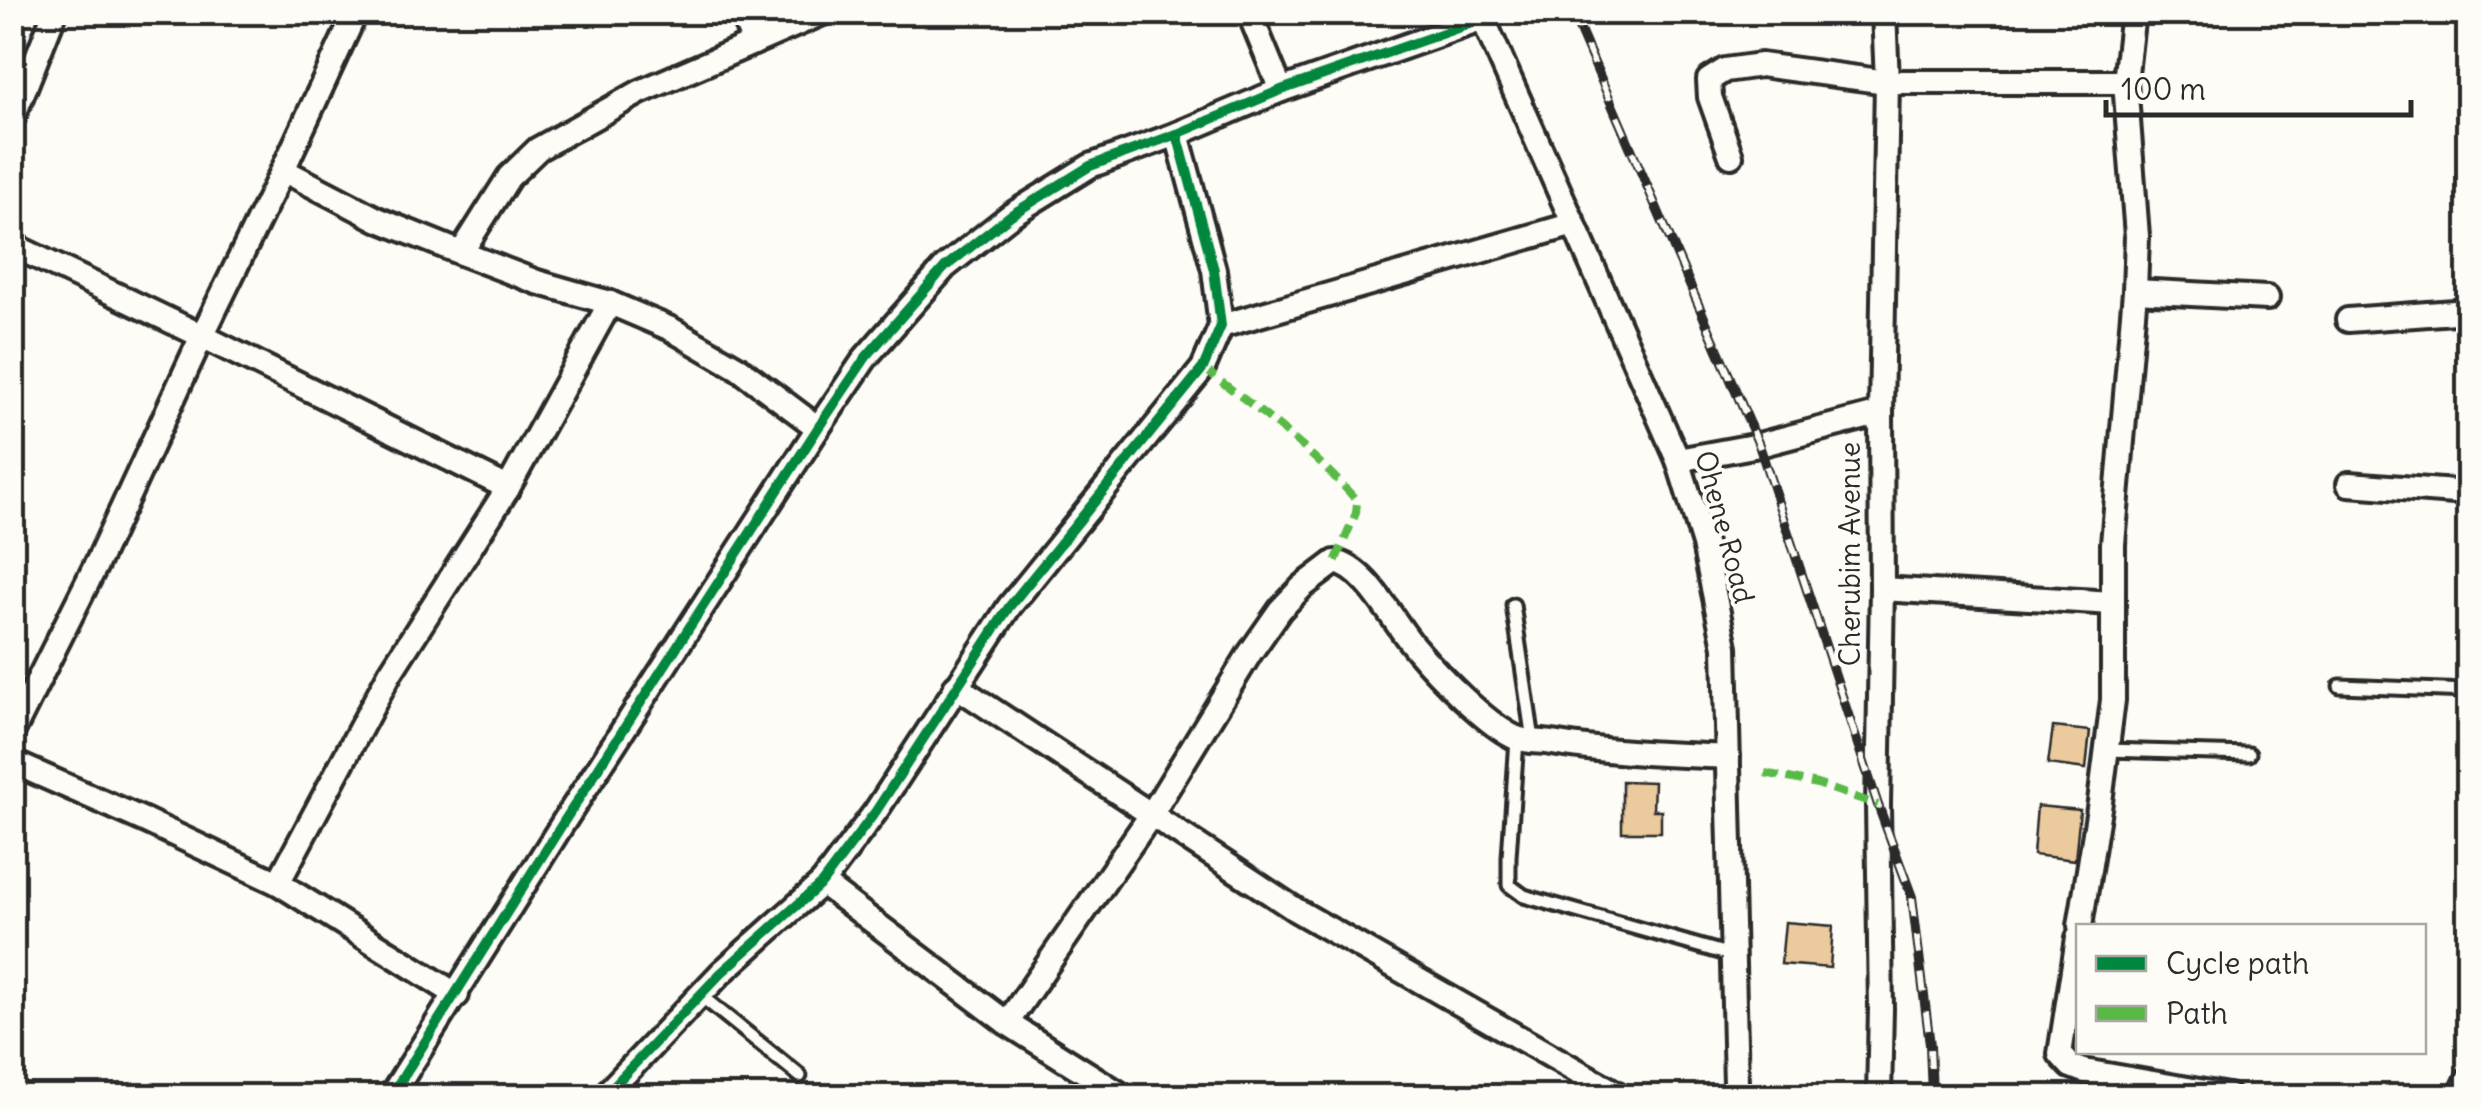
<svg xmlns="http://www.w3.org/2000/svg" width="2481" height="1109" font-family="Delius,sans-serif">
<rect width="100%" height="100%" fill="#fdfcf7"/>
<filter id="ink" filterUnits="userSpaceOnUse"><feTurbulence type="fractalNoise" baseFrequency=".01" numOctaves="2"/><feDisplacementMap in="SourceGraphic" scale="20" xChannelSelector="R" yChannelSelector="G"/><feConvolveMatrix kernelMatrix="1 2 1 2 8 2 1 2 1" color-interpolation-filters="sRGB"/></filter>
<g filter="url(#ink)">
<!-- building -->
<g fill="#ebca9d" stroke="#2b2b2b" stroke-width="2.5">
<path d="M2053 727 2090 731 2086 769 2048 764Z"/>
<path d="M1622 781 1654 782 1653 810H1661V832H1622Z"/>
<path d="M2037 806 2080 810 2075 860 2033 855Z"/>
<path d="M1785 922 1833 926 1830 968 1781 964Z"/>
</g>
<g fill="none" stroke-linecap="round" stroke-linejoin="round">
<defs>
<g id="service">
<path d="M1513 605 1533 740"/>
<path d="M2340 686 2468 691"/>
<path d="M1517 739 1509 857V885L1524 896 1734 956"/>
<path d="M2106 750 2249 754"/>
<path d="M700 995 800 1076"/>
</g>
<g id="minor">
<path d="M741 12 754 43"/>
<path d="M1249 12 1281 90"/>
<path d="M1480 12 1678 460 1704 544 1725 647 1736 1084 1734 1096"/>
<path d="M12 120 55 12"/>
<path d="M1731 156 1710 97 1709 80 1725 70 1761 65 1887 82H2125"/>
<path d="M283 170 377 219 461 253 537 282 610 303 671 329 738 368 818 428"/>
<path d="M12 245 202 336 508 488"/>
<path d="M461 253 509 177 538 149 640 92 825 12"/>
<path d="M2135 291 2267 298"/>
<path d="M2348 320 2468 311"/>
<path d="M1221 326 1574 224"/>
<path d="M1678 460 1759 445 1881 413"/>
<path d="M2349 484 2468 493"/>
<path d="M1882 589 2113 603"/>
<path d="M956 686 1296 910 1621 1096"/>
<path d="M12 733 98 561 202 336 283 170 356 12"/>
<path d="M12 762 146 821 278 883 457 995"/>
<path d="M278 883 390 673 508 488 610 303"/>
<path d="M822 883 1007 1023 1123 1096"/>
<path d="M2080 926 2100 802 2113 700V544L2135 291 2137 236 2125 82 2133 12"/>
<path d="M2078 938 2060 1054 2071 1066 2084 1071 2228 1096"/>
<path d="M1007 1023 1151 815 1250 653 1280 610 1302 587 1335 562C1368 568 1394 625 1417 650 1438 675 1485 723 1514 737 1524 742 1540 741 1552 743 1610 753 1669 754 1728 757"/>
<path d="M391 1096 563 823 818 428 866 357 945 267 1011 215 1090 166 1177 134 1281 90 1483 19"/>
<path d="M604 1096 721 973 822 883 876 811 1009 607 1203 368 1221 326 1214 270 1177 134"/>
<path d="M1879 1096 1881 1009 1878 805 1882 589 1881 413 1887 82 1884 12"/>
<path d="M2460 1096 2468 1079"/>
</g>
</defs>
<!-- service casing -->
<use href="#service" stroke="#2b2b2b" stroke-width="19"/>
<!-- minor casing -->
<use href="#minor" stroke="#2b2b2b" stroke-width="30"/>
<!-- service -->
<use href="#service" stroke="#fdfcf7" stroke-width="11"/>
<!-- minor -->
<use href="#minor" stroke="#fdfcf7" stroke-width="22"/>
<defs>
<path id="rail" d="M1572 12 1759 445 1878 805 1912 897 1930 1045 1932 1096"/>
</defs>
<!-- rail casing -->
<use href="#rail" stroke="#2b2b2b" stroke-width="10"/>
<!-- rail -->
<use href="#rail" stroke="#fdfcf7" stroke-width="6" stroke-dasharray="19" stroke-linecap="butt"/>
<!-- quiet -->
<g stroke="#58b947" stroke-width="8" stroke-dasharray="15 8" stroke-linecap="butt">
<path d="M1203 368C1258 409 1311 449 1357 501L1356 513 1335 562"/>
<path d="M1765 773 1817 784 1878 805"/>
</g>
<defs>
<g id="cycleway">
<path d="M391 1096 563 823 818 428 866 357 945 267 1011 215 1090 166 1177 134 1281 90 1483 19"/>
<path d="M604 1096 721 973 822 883 876 811 1009 607 1203 368 1221 326 1214 270 1177 134"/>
</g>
</defs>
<!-- cycleway casing -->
<use href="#cycleway" stroke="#fdfcf7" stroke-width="16"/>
<!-- cycleway -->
<use href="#cycleway" stroke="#00873e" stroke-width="10"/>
</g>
</g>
<g text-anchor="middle" stroke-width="8" stroke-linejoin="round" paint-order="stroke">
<!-- street labels -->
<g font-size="28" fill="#2b2b2b" stroke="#fdfcf7">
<text transform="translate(1725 527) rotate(75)" y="10">Ohene Road</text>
<text transform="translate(1850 554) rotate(-90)" y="10">Cherubim Avenue</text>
</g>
</g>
<!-- margin -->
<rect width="2481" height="1109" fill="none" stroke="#fdfcf7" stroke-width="50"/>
<rect x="25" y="25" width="2431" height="1059" fill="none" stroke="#2b2b2b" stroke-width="4" filter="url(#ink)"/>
<!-- legend -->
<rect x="2076" y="924" width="350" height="130" fill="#fdfcf7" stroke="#a9a8a5" stroke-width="2.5"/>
<rect x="2096" y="956" width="50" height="15" fill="#00873e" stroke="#a9a8a5" stroke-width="2.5"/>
<text x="2166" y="974" font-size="30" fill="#2b2b2b">Cycle path</text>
<rect x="2096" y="1006" width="50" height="15" fill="#58b947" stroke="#a9a8a5" stroke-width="2.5"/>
<text x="2166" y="1024" font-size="30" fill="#2b2b2b">Path</text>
<!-- scale -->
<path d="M2106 100v15h305v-15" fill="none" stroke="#2b2b2b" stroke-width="5"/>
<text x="2121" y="100" font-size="30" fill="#2b2b2b" stroke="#fdfcf7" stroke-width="8" paint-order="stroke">100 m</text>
</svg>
